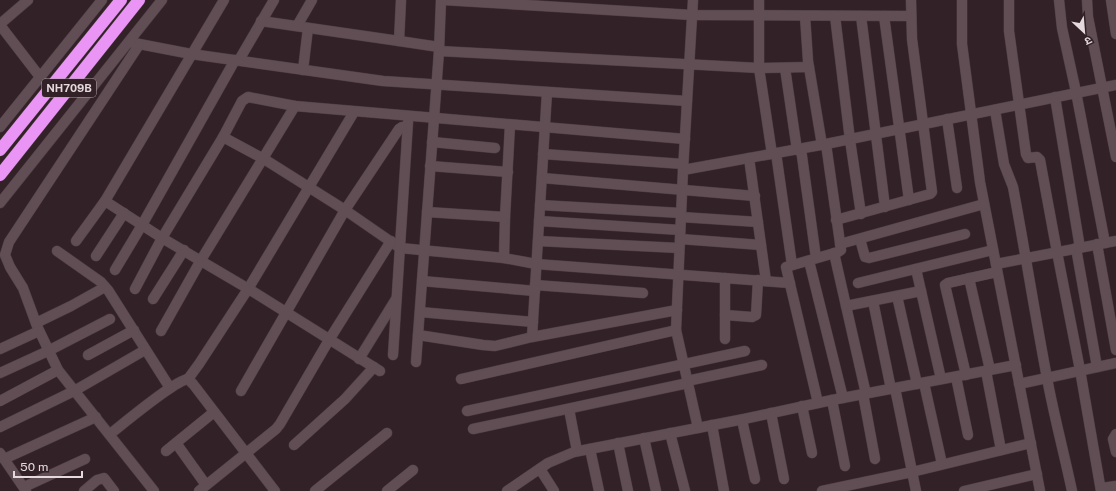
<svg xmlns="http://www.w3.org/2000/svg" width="1116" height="491" font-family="'Public Sans','Noto Sans Devanagari',sans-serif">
<rect width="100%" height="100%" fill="#322127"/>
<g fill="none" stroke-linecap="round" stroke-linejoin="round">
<defs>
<g id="minor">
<path d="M401 0 399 41 439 47"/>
<path d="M443 0 692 15 911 16"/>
<path d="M693 0 683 170 676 330 698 428"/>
<path d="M759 0V68L772 154"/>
<path d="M962 0V44L980 182 1040 491"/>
<path d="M1009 0V31L1026 154 1028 158 1037 157 1040 160 1057 252 1080 370 1101 491"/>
<path d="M1059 0 1062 28 1076 92 1105 243"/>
<path d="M1087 0 1088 17 1116 157"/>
<path d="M1111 0 1116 34"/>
<path d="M805 16 808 61 822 145"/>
<path d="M835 16 850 140 861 214"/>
<path d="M861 16 885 207"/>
<path d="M884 16 909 200"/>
<path d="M261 21 399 41"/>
<path d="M0 24 28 0"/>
<path d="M0 25 40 77"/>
<path d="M297 26 312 0"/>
<path d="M129 42 191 54 383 81 687 101"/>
<path d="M139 45 9 242 5 255 10 267 23 288 37 326 58 370 154 491"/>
<path d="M439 51 759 68 809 67"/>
<path d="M239 60 274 0"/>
<path d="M785 68 797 150"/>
<path d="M303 70 308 28"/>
<path d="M1055 97 1080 248"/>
<path d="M995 110 1004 164 1013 187C1025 251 1035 315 1047 378 1054 416 1064 453 1072 491"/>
<path d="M947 119 957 188"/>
<path d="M0 127 102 0"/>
<path d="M223 137 264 159 345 210 400 248 504 258 536 264 790 283"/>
<path d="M432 142 495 148"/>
<path d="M801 149 816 258"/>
<path d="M776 153 792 265"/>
<path d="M543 154 683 164"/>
<path d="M749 158 766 281"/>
<path d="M430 166 508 172"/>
<path d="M683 170 826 144 1116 85"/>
<path d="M542 178 755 196"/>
<path d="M105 201 162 238 252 291 380 371"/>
<path d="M0 203 162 0"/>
<path d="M540 205 681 213"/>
<path d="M427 212 505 217"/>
<path d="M681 217 758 222"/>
<path d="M836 220 930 194 932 192 912 39 911 0"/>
<path d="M539 221 680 230"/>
<path d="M680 239 761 245"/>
<path d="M860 239 865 257 869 258 965 234"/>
<path d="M76 241 105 201 224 0"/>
<path d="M538 241 679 248"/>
<path d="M840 244 984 204"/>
<path d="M1097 244 1116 350"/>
<path d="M1076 248 1097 367"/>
<path d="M57 251 101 282 108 290 170 388"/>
<path d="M834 253 866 394"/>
<path d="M96 256 124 213"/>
<path d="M504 258 505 217 510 125"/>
<path d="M809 261 843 398"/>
<path d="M996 264 1116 241"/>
<path d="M916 269 941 379"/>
<path d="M115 270 142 225 235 60"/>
<path d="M725 278V339"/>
<path d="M969 278 990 370"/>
<path d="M422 281 535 291"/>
<path d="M858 283 993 250"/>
<path d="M535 285 643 293"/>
<path d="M135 289 162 238 223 137 242 101 248 97 295 106 685 139"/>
<path d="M897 296 917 384"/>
<path d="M153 299 184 250"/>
<path d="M873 301 891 389"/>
<path d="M846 306 921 291"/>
<path d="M420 312 533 322"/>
<path d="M725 315 752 317 756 315 758 280"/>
<path d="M36 323 71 306 105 287"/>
<path d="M161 331 201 260 295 106"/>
<path d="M418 335 483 345 495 346 532 337 677 310"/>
<path d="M532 337 547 92"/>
<path d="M0 349 39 331"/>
<path d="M88 355 134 330"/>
<path d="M393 355 408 122"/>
<path d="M359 359 396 299"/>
<path d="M416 362 439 51 441 0"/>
<path d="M986 371 1001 450"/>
<path d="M0 373 48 351 110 319"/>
<path d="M966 375 945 285 948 283 997 272"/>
<path d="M956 377 968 435"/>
<path d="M188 379 199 364 248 289 354 112"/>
<path d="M461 379 676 330"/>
<path d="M687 381 762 365"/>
<path d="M924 383 942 464"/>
<path d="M1019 384 1116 363"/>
<path d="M895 388 916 491"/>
<path d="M241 391 345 210 399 129 402 127H407"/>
<path d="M863 394 875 459"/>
<path d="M832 400 845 466"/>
<path d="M0 401 58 370"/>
<path d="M818 403 786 267 838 252 841 250 826 144"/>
<path d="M802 406 812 453"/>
<path d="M569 409 577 451"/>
<path d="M467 411 745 351"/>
<path d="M771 413 784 479"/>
<path d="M742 420 755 479"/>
<path d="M712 425 724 491"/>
<path d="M0 427 74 391 145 350"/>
<path d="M473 429 688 383"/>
<path d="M670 433 685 491"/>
<path d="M110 434C123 424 174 381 188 379L193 384 275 491"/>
<path d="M1116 434 1113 439 1116 452"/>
<path d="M644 438 656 491"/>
<path d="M176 443 206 485"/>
<path d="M618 443 628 491"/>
<path d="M294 445 345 399 374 367"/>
<path d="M590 449 599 491"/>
<path d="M166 451 214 412"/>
<path d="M0 453 26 491"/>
<path d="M4 459 96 417"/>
<path d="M540 469 554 491"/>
<path d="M24 487 85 459"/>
<path d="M1101 488 1116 486"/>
<path d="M84 491 97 480 104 478 114 491"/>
<path d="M199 491 276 429 280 424 329 340 391 241"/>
<path d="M315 491 387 433"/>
<path d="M387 491 413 470"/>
<path d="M507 491 548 463 574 452 744 419 832 400 1016 365"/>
<path d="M822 491 912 472 1031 443"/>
<path d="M964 491 1037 474"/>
</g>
<g id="highway">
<path d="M0 150 121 0"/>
<path d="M0 175 139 0"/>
</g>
</defs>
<!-- minor casing -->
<use href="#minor" stroke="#4a3c41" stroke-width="11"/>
<!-- highway casing -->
<use href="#highway" stroke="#4a3c41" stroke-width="13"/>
<!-- minor -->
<use href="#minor" stroke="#614e55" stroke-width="10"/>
<!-- highway -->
<use href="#highway" stroke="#ea95f5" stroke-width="12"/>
</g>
<g text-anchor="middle" stroke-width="3" stroke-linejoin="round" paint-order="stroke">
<!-- shield labels -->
<rect fill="#322127" stroke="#afa2a6" stroke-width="1" x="42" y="79" width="54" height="18" rx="3"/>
<g font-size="11" font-weight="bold" fill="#e4d9dc">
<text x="69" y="92">NH709B</text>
</g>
</g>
<!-- north arrow -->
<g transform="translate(1084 32) rotate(154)" stroke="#322127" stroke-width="3" paint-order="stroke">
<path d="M0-3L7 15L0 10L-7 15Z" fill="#e4d9dc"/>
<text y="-6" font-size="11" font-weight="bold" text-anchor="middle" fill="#e4d9dc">उ</text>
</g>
<!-- scale -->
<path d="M14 471v6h68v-6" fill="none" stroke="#e4d9dc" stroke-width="2"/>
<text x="20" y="471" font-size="12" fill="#e4d9dc" stroke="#322127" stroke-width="3" paint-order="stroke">50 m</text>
</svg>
